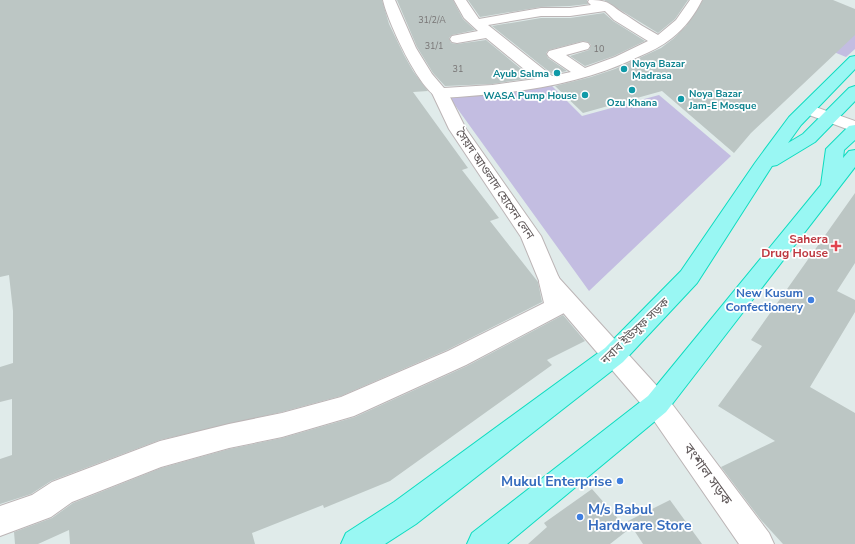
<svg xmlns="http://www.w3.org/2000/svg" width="855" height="544" font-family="'Nunito Sans','Noto Sans Bengali',sans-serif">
<rect width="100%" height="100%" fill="#e0ebea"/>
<!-- green -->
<g fill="#c3bde1">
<path d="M855 32V49L846 57 802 39Z"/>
<path d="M552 86 582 116 659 95 731 156 589 291 449 97Z"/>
</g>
<!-- building -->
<g fill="#bcc6c4">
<path d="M0 0H382L389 24 404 55 413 71 428 91 413 92 468 168 462 170 499 218 490 221 538 282 542 302 447 350 341 396 282 412 160 440 51 481 31 494 0 504V459L12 455V399L0 402V367L13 363V311L9 275 0 277Z"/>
<path d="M397 0H453L463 19 475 30 452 35 449 38 451 43 457 44 486 40 532 78 492 84 445 86 433 73 417 47Z"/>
<path d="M468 0H587L588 4 570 6 541 7 480 17Z"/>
<path d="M604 0H688L675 19 658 33Z"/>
<path d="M703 0H833L855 9V35L751 133 734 153 662 91 583 113 555 86 591 77 615 69 661 48 673 39 686 26Z"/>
<path d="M604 13 613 21 645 41 614 56 585 66 570 56 589 50 591 45 588 42 583 41 549 50 546 53 548 58 567 71 552 74 492 26 541 18H570Z"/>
<path d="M855 193V263L837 291 855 300V312L810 387 855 413V544H783L761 520 721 467 775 441 718 406 762 346 751 340Z"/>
<path d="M563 315 585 341 547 360 552 365 390 481 324 508 323 505 252 533 255 544H70L69 530 38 544H15L14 532 52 518 73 503 161 468 229 449 282 438 355 417 467 366Z"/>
<path d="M592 489 628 530 610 544H528L547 527 544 523Z"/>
<path d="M670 500 702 544H643L628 521Z"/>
</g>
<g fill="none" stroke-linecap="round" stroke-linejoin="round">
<defs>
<g id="minor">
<path d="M383 0H395L416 48 432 74 444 88 492 85 536 79 486 38 457 43 452 42 450 39 452 36 478 31 464 18 454 0H466L479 19 541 8H570L591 5 588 2 589 0C611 0 609 5 626 15 636 22 647 29 658 35L676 20 690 0H702C695 14 685 28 672 38 662 46 650 52 638 57 576 87 508 94 440 98 420 93 387 20 383 0ZM605 11 614 20 648 41 615 57 585 68 566 55 588 49 590 46 588 43 583 42 549 51 547 54 549 57 571 72 552 76 488 25 541 16H570Z"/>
<path d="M807 104 855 121V132L801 112 799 109 801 106Z"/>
<path d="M550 274 558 276 561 282 568 307 564 313 466 365 354 416 282 437 229 448 161 467 72 502 51 517 0 536V506L32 495 52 482 160 441 229 424 282 413 341 397 448 351 544 303 539 282 542 276Z"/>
</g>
<path id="tertiary" d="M440 88 446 90 448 93 466 129 541 236 559 278 666 396 769 533 774 544H739L648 412 542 288 521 237 449 129 432 93 434 90Z"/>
<g id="trunk">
<path d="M855 56V69L801 125 788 143 803 134 849 88 855 86V101L815 142 777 165 772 166 697 283 623 362 416 524 385 544H341L346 533 394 502 605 348 681 271 755 163 789 117 850 57Z"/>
<path d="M855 125V140L844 150 843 158 849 151 855 150V167L666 412 507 544H467L472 533 648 396 821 185 826 149 849 126Z"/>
</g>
</defs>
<!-- minor casing -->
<use href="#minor" stroke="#bcb5b6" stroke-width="2"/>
<!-- tertiary casing -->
<use href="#tertiary" stroke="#bcb5b6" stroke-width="2"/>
<!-- trunk casing -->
<use href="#trunk" stroke="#0edcc0" stroke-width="2"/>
<!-- minor -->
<use href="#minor" fill="#fff" fill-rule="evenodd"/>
<!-- tertiary -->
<use href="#tertiary" fill="#fff" fill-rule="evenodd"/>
<!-- trunk -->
<use href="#trunk" fill="#99f7f3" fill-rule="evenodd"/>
</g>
<!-- markers -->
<g fill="#0f9aa8" stroke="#fff" stroke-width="1.5">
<circle cx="624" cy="69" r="4"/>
<circle cx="557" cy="73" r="4"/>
<circle cx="632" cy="90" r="4"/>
<circle cx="585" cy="95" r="4"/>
<circle cx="681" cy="99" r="4"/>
</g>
<path fill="#e0444e" stroke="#fff" stroke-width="1.5" d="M834 240h4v4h4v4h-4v4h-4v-4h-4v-4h4z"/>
<g fill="#3f7fe0" stroke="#fff" stroke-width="1.5">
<circle cx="811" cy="300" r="4"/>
<circle cx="620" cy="481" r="4"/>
<circle cx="580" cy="517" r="4"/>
</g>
<g text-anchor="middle" stroke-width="3.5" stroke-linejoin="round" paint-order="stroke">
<!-- far-number labels -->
<g font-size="9" fill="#777474">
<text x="432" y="23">31/2/A</text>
<text x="434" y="49">31/1</text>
<text x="599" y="52">10</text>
<text x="458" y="72">31</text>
</g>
<!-- far-culture labels -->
<g font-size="10" font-weight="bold" fill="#0d838f" stroke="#fff" text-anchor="start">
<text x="632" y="67">Noya Bazar<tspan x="632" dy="12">Madrasa</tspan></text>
<text x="549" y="77" text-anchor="end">Ayub Salma</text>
<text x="689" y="97">Noya Bazar<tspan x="689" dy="12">Jam-E Mosque</tspan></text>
<text x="577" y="99" text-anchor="end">WASA Pump House</text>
<text x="632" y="106" text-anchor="middle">Ozu Khana</text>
</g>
<!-- street labels -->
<g font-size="12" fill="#60595a" stroke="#fff">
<text transform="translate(495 184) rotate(56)" y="4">সৈয়দ আওলাদ হোসেন লেন</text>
<text transform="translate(635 331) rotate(-44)" y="4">নবাব ইউসুফ সড়ক</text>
</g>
<!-- health labels -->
<g font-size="12" font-weight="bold" fill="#be3a42" stroke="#fff" text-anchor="end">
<text x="828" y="243">Sahera<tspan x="828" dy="14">Drug House</tspan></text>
</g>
<!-- shop labels -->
<g font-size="12" font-weight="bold" fill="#366cbe" stroke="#fff" text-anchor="end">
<text x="803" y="297">New Kusum<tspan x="803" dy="14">Confectionery</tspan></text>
</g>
<!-- near-street labels -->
<g font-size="14" fill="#60595a" stroke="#fff">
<text transform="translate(708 474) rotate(54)" y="5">বংশাল সড়ক</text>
</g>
<!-- near-shop labels -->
<g font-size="14" font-weight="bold" fill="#366cbe" stroke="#fff" text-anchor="end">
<text x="612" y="486">Mukul Enterprise</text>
<text x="588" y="514" text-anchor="start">M/s Babul<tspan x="588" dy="16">Hardware Store</tspan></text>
</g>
</g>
</svg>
